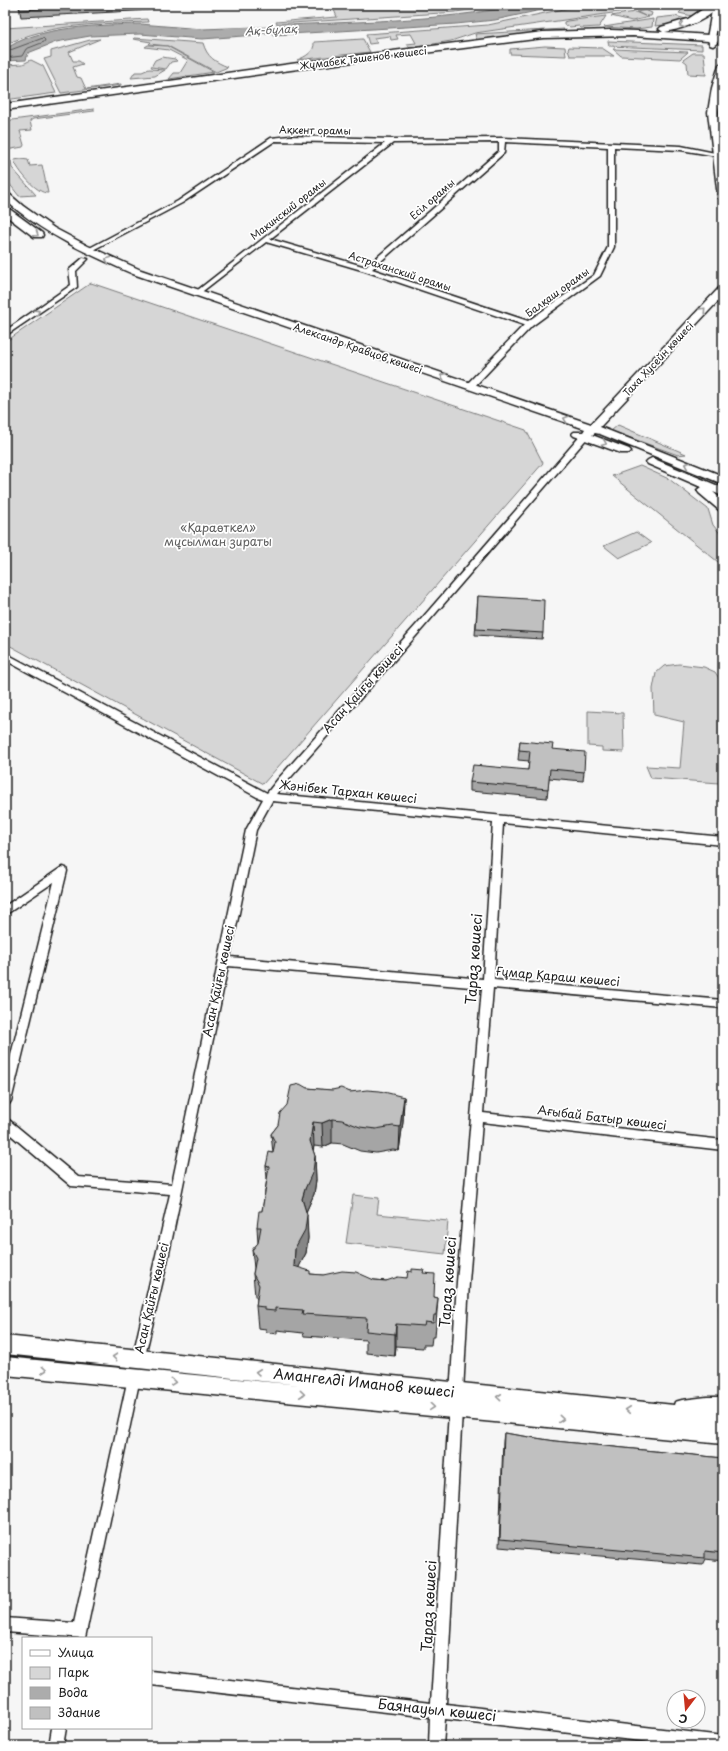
<svg xmlns="http://www.w3.org/2000/svg" width="728" height="1751" font-family="'Playpen Sans',sans-serif">
<rect width="100%" height="100%" fill="#f6f6f6"/>
<filter id="ink" filterUnits="userSpaceOnUse"><feTurbulence type="fractalNoise" baseFrequency=".025" numOctaves="2"/><feDisplacementMap in="SourceGraphic" scale="8" xChannelSelector="R" yChannelSelector="G"/><feConvolveMatrix kernelMatrix="1 2 1 2 8 2 1 2 1" color-interpolation-filters="sRGB"/></filter>
<g filter="url(#ink)">
<!-- green -->
<g fill="#d6d6d6" stroke="#797979">
<path d="M332 5H500L456 12 277 24 276 22 337 17Z"/>
<path d="M583 5H641L633 10 475 33 451 41 410 48 407 44 416 43 411 34 396 35 398 39 391 40 390 36 374 38 377 43 369 44 366 34 488 25Z"/>
<path d="M704 5 692 16 679 13 681 11V6Z"/>
<path d="M645 10 652 13 651 16H646L649 17 632 21 611 16 635 12 645 16 637 12Z"/>
<path d="M606 16 599 27 581 28 579 26 570 27 564 24V22L567 21Z"/>
<path d="M675 16 686 19 672 24 655 26 657 18Z"/>
<path d="M147 19 148 22C100 24 49 23 5 45V28Z"/>
<path d="M653 19 652 27 636 29 604 27Z"/>
<path d="M564 29 561 32 477 41 475 34Z"/>
<path d="M134 38 203 43C207 57 215 62 228 67L216 72 168 46 149 44 151 42 133 39Z"/>
<path d="M100 39 69 52 73 61H79L83 64 73 67 77 77 81 78 86 89 121 84V85L61 93 44 59 51 57V51L90 40Z"/>
<path d="M363 39 370 52 297 60C305 57 315 52 314 42Z"/>
<path d="M608 41 702 45V50L609 46Z"/>
<path d="M148 45 167 46 214 72 169 79 174 73H180L188 60 169 50 145 47Z"/>
<path d="M545 46 565 47 566 56 510 54V49Z"/>
<path d="M569 47 602 48 614 56H570L568 50Z"/>
<path d="M613 49 688 52 680 59 621 56Z"/>
<path d="M693 53H704L706 75 688 74 687 63 683 60Z"/>
<path d="M162 57 175 59 177 61 171 62 166 69 151 67 155 60Z"/>
<path d="M31 60 43 66 56 93 5 100V65L23 64Z"/>
<path d="M149 69 165 70 155 76 131 78 135 72H142Z"/>
<path d="M94 109V111L33 119 30 121 32 130 20 131 24 145 23 147 6 150 5 121Z"/>
<path d="M5 154 7 161H11L12 168 36 195 19 196 5 178Z"/>
<path d="M21 159 28 160 30 166 42 165 48 193C37 194 17 170 14 160Z"/>
<path d="M91 283 526 430 543 463 263 784 5 643V342Z"/>
<path d="M618 425 686 454 678 455 611 431Z"/>
<path d="M640 466 669 479 708 509 713 525 723 537V566L612 476Z"/>
<path d="M636 532 651 543 619 558 604 546Z"/>
<path d="M679 664 704 667 715 672 722 683 719 783 651 778 646 766 680 768 684 722 654 715 653 689 656 673 664 666Z"/>
<path d="M588 711 623 713 624 752 602 751V747L588 746Z"/>
<path d="M353 1195 379 1198 377 1214 448 1221 445 1254 346 1243Z"/>
</g>
<!-- water -->
<g fill="#acacac" stroke="#727272">
<path d="M520 5H564L495 20 456 24 273 35 271 26C354 21 438 22 520 5Z"/>
<path d="M140 24 202 29 255 27 258 35 202 39 140 34 90 36 56 42 28 53 26 60 5 61V50C34 26 103 25 140 24Z"/>
</g>
<g fill="none" stroke-linecap="round" stroke-linejoin="round">
<!-- shore -->
<path stroke="#565656" stroke-width="1" d="M5 52 43 38 45 40 44 42 26 49 22 56 5 58"/>
<!-- river -->
<path fill="#acacac" fill-rule="evenodd" d="M301 25 305 26 307 29 305 32 226 36 222 35 220 32 222 29 226 28Z"/>
<defs>
<g id="street">
<path d="M290 136 391 139 502 138 681 146 720 154 717 156 681 150 614 147V247L600 276 532 326 473 388H470L466 386 467 384 524 325 365 271 266 242 199 294 194 293 385 143 275 141 182 203 89 252 84 251 178 201 271 138ZM499 142V151L366 267 270 239 393 143ZM505 142 608 147V247L594 275 528 321 372 269 504 153Z"/>
<path d="M83 258 88 259 76 271 77 287 5 336V331L71 285 69 270Z"/>
<path d="M582 434H585L589 436 423 628 276 794 723 837V845L503 823 494 980 723 1000V1008L493 988 483 1113 723 1140V1150L482 1122 469 1282 446 1704 723 1736V1746H686L445 1719 443 1746H429L430 1717 151 1685V1671L431 1703 457 1282 482 988 228 966 167 1263 144 1360 142 1364 138 1366 134 1364 132 1360 170 1194 71 1186 5 1130V1118L9 1120 78 1177 172 1184 246 830 263 799 257 797 5 660V653L267 793 278 779 417 624ZM272 801 493 822 483 979 230 957 256 830Z"/>
<path d="M62 867 66 868 67 871 11 1101 9 1104 5 1106V1079L54 882 5 915V906Z"/>
<path d="M134 1372 138 1374 140 1378 85 1638 5 1632V1618L74 1623 128 1378 130 1374Z"/>
<path d="M52 1728H66L63 1746H49Z"/>
</g>
<g id="secondary">
<path d="M713 5H721L715 38 717 43 713 46 710 45 707 38Z"/>
<path d="M723 30V44L719 41V33Z"/>
<path d="M723 62V79L718 112 723 157V200L718 197 708 112 712 88 719 65Z"/>
<path d="M5 192 8 193 23 206 54 228 88 246 141 270 591 424 719 288 723 287V296L600 427 723 476V484L600 434 595 433 592 435 629 449 631 451 629 453H621L574 436 572 434 574 432H583L585 429 133 274C88 254 43 234 5 200Z"/>
<path d="M5 207 8 208 42 233 43 235 42 237H34L5 215Z"/>
<path d="M652 458 723 488V496L713 492 723 501V511L719 510 699 493 697 490 701 487 648 464 646 462 648 460Z"/>
<path d="M5 1336 674 1405 675 1402 682 1400 707 1397H723V1444L5 1375V1357L300 1385 5 1354Z"/>
</g>
<path id="primary" d="M709 5H720C707 21 685 28 665 32L723 36V42L633 36 543 38 298 69 5 110V104L298 63 543 32 611 30 663 32 659 29 661 27 688 19Z"/>
</defs>
<!-- street casing -->
<use href="#street" stroke="#1c1c1c" stroke-width="3"/>
<!-- secondary casing -->
<use href="#secondary" stroke="#1c1c1c" stroke-width="3"/>
<!-- primary casing -->
<use href="#primary" stroke="#1c1c1c" stroke-width="3"/>
<!-- street -->
<use href="#street" fill="#fff" fill-rule="evenodd"/>
<!-- secondary -->
<use href="#secondary" fill="#fff" fill-rule="evenodd"/>
<!-- primary -->
<use href="#primary" fill="#fff" fill-rule="evenodd"/>
</g>
<!-- wall -->
<g fill="#a5a5a5" stroke="#1c1c1c">
<path d="M17 5H151L152 10 21 17 19 7Z"/>
<path d="M478 596 543 633 542 639 475 635Z"/>
<path d="M520 741 552 749 584 772 583 781 549 778 547 798 470 791V782L528 770 529 761 518 760Z"/>
<path d="M307 1088 404 1097 403 1122 399 1151 393 1150 376 1153 360 1151 343 1144 332 1143 323 1147 314 1146 313 1150 315 1156 316 1180 314 1194 306 1212 308 1238 306 1253 298 1268 310 1274 386 1281 407 1278 423 1273 434 1297 438 1298 435 1337H432L431 1345H423V1348L396 1346 395 1356 366 1353V1340L304 1336 303 1333 277 1330V1334L266 1332V1329L258 1328 256 1306 257 1299 255 1296 253 1274 254 1268 252 1250 258 1243 257 1227 262 1211 267 1178 266 1166 273 1153 271 1134Z"/>
<path d="M720 1305H723V1367H721L719 1307Z"/>
<path d="M504 1433 555 1441 723 1458V1561L705 1559 702 1565 499 1547 503 1441Z"/>
</g>
<!-- shaded-wall -->
<g fill="#868686" stroke="#1c1c1c">
<path d="M404 1097 403 1122 399 1151 400 1127Z"/>
<path d="M332 1119V1143L323 1147 322 1123Z"/>
<path d="M313 1122 314 1146 311 1165 310 1141Z"/>
<path d="M315 1156 316 1180 314 1194 306 1212 302 1199 305 1189Z"/>
<path d="M307 1215 308 1238 306 1253 297 1271 294 1266 295 1248Z"/>
<path d="M396 1324V1346L395 1356V1334Z"/>
</g>
<!-- building -->
<g fill="#c0c0c0" stroke="#1c1c1c">
<path d="M19 5H108L20 10Z"/>
<path d="M478 596 544 600 543 633 476 629Z"/>
<path d="M520 741 553 744 552 749 585 752 584 772 550 769 548 789 470 782 473 765 528 770 530 751 519 750Z"/>
<path d="M300 1084 307 1088 332 1090 341 1088 350 1092 367 1090 380 1091 404 1097 400 1127 393 1126 376 1129 360 1127 342 1120 332 1119 322 1123 313 1122 310 1141 315 1156 313 1171 305 1189 302 1199 307 1215 305 1230 295 1248 294 1266 310 1271V1274L323 1275 342 1271 356 1272 374 1280 386 1281 398 1277 407 1278 408 1271 412 1272V1269L424 1270 423 1273 435 1274 434 1297 438 1298 436 1315H434L433 1323 425 1322 424 1326 396 1324 395 1334 366 1331 367 1318 302 1314 303 1310 275 1308V1311L264 1310V1307L256 1306 259 1285 253 1274 256 1258 252 1250 258 1243 261 1227H257L259 1211H262L269 1167 266 1166 269 1152 273 1153 275 1142 271 1134 278 1125 280 1113 287 1105 291 1086Z"/>
<path d="M720 1305H723V1365H722Z"/>
<path d="M504 1433 555 1441 723 1458V1553L705 1551V1558L500 1539Z"/>
</g>
<!-- one-way arrows -->
<defs><path id="oneway-chevron" d="M-2-3.5L2.5 0L-2 3.5" fill="none" stroke-width="1.6" stroke-linecap="round" stroke-linejoin="round"/></defs>
<g stroke="#999">
<use href="#oneway-chevron" transform="translate(682 25) rotate(164)"/>
<use href="#oneway-chevron" transform="translate(36 234) rotate(35)"/>
<use href="#oneway-chevron" transform="translate(108 260) rotate(-157)"/>
<use href="#oneway-chevron" transform="translate(703 310) rotate(-47)"/>
<use href="#oneway-chevron" transform="translate(37 312) rotate(-34)"/>
<use href="#oneway-chevron" transform="translate(443 376) rotate(-161)"/>
<use href="#oneway-chevron" transform="translate(566 419) rotate(-161)"/>
<use href="#oneway-chevron" transform="translate(604 443) rotate(21)"/>
<use href="#oneway-chevron" transform="translate(687 465) rotate(-157)"/>
<use href="#oneway-chevron" transform="translate(115 1357) rotate(-174)"/>
<use href="#oneway-chevron" transform="translate(44 1370) rotate(5)"/>
<use href="#oneway-chevron" transform="translate(258 1372) rotate(-174)"/>
<use href="#oneway-chevron" transform="translate(173 1382) rotate(5)"/>
<use href="#oneway-chevron" transform="translate(302 1394) rotate(6)"/>
<use href="#oneway-chevron" transform="translate(499 1397) rotate(-174)"/>
<use href="#oneway-chevron" transform="translate(432 1407) rotate(5)"/>
<use href="#oneway-chevron" transform="translate(628 1410) rotate(-174)"/>
<use href="#oneway-chevron" transform="translate(561 1419) rotate(5)"/>
</g>
</g>
<g text-anchor="middle" stroke-width="3.5" stroke-linejoin="round" paint-order="stroke">
<!-- far-street labels -->
<g font-size="10" fill="#1c1c1c" stroke="#fff">
<text transform="translate(363 58) rotate(-7)" y="4">Жұмабек Тәшенов көшесі</text>
<text transform="translate(315 130) rotate(1)" y="4">Ақкент орамы</text>
<text transform="translate(432 199) rotate(-41)" y="4">Есіл орамы</text>
<text transform="translate(288 209) rotate(-38)" y="4">Макинский орамы</text>
<text transform="translate(400 271) rotate(18)" y="4">Астраханский орамы</text>
<text transform="translate(557 292) rotate(-36)" y="4">Балқаш орамы</text>
<text transform="translate(358 348) rotate(19)" y="4">Александр Кравцов көшесі</text>
<text transform="translate(658 359) rotate(-47)" y="4">Таха Хусейн көшесі</text>
</g>
<!-- far-water labels -->
<g font-size="11" font-style="italic" fill="#5d5d5d" stroke="#fff">
<text transform="translate(271 30) rotate(-3)" y="4">Ақ-бұлақ</text>
</g>
<!-- park labels -->
<g font-size="12" fill="#5d5d5d" stroke="#fff">
<text x="218" y="532">«Қараөткел»<tspan x="218" dy="14">мұсылман зираты</tspan></text>
</g>
<!-- street labels -->
<g font-size="12" fill="#1c1c1c" stroke="#fff">
<text transform="translate(363 689) rotate(-48)" y="4">Асан Қайғы көшесі</text>
<text transform="translate(348 792) rotate(6)" y="4">Жәнібек Тархан көшесі</text>
<text transform="translate(558 977) rotate(5)" y="4">Ғұмар Қараш көшесі</text>
<text transform="translate(219 981) rotate(-78)" y="4">Асан Қайғы көшесі</text>
<text transform="translate(602 1118) rotate(7)" y="4">Ағыбай Батыр көшесі</text>
<text transform="translate(152 1298) rotate(-77)" y="4">Асан Қайғы көшесі</text>
</g>
<!-- near-street labels -->
<g font-size="14" fill="#1c1c1c" stroke="#fff">
<text transform="translate(474 959) rotate(-86)" y="5">Тараз көшесі</text>
<text transform="translate(448 1282) rotate(-86)" y="5">Тараз көшесі</text>
<text transform="translate(364 1383) rotate(6)" y="5">Амангелді Иманов көшесі</text>
<text transform="translate(429 1606) rotate(-87)" y="5">Тараз көшесі</text>
<text transform="translate(437 1710) rotate(6)" y="5">Баянауыл көшесі</text>
</g>
</g>
<!-- margin -->
<rect width="728" height="1751" fill="none" stroke="#fff" stroke-width="20"/>
<rect x="10" y="10" width="708" height="1731" fill="none" stroke="#1c1c1c" stroke-width="1.5" filter="url(#ink)"/>
<!-- legend -->
<rect x="22" y="1637" width="130" height="92" fill="#ffffff" stroke="#a4a4a4"/>
<rect x="30" y="1650" width="20" height="6" fill="#ffffff" stroke="#a4a4a4"/>
<text x="58" y="1657" font-size="12" fill="#1c1c1c">Улица</text>
<rect x="30" y="1667" width="20" height="12" fill="#d6d6d6" stroke="#a4a4a4"/>
<text x="58" y="1677" font-size="12" fill="#1c1c1c">Парк</text>
<rect x="30" y="1687" width="20" height="12" fill="#acacac" stroke="#a4a4a4"/>
<text x="58" y="1697" font-size="12" fill="#1c1c1c">Вода</text>
<rect x="30" y="1707" width="20" height="12" fill="#c0c0c0" stroke="#a4a4a4"/>
<text x="58" y="1717" font-size="12" fill="#1c1c1c">Здание</text>
<!-- north arrow -->
<g transform="translate(686 1709) rotate(196)"><circle r="19" fill="#ffffff" stroke="#a4a4a4"/>
<path d="M0-3L7 15L0 10L-7 15Z" fill="#c8321e"/>
<text y="-6" font-size="11" font-weight="bold" text-anchor="middle" fill="#1c1c1c">С</text>
</g>
</svg>
